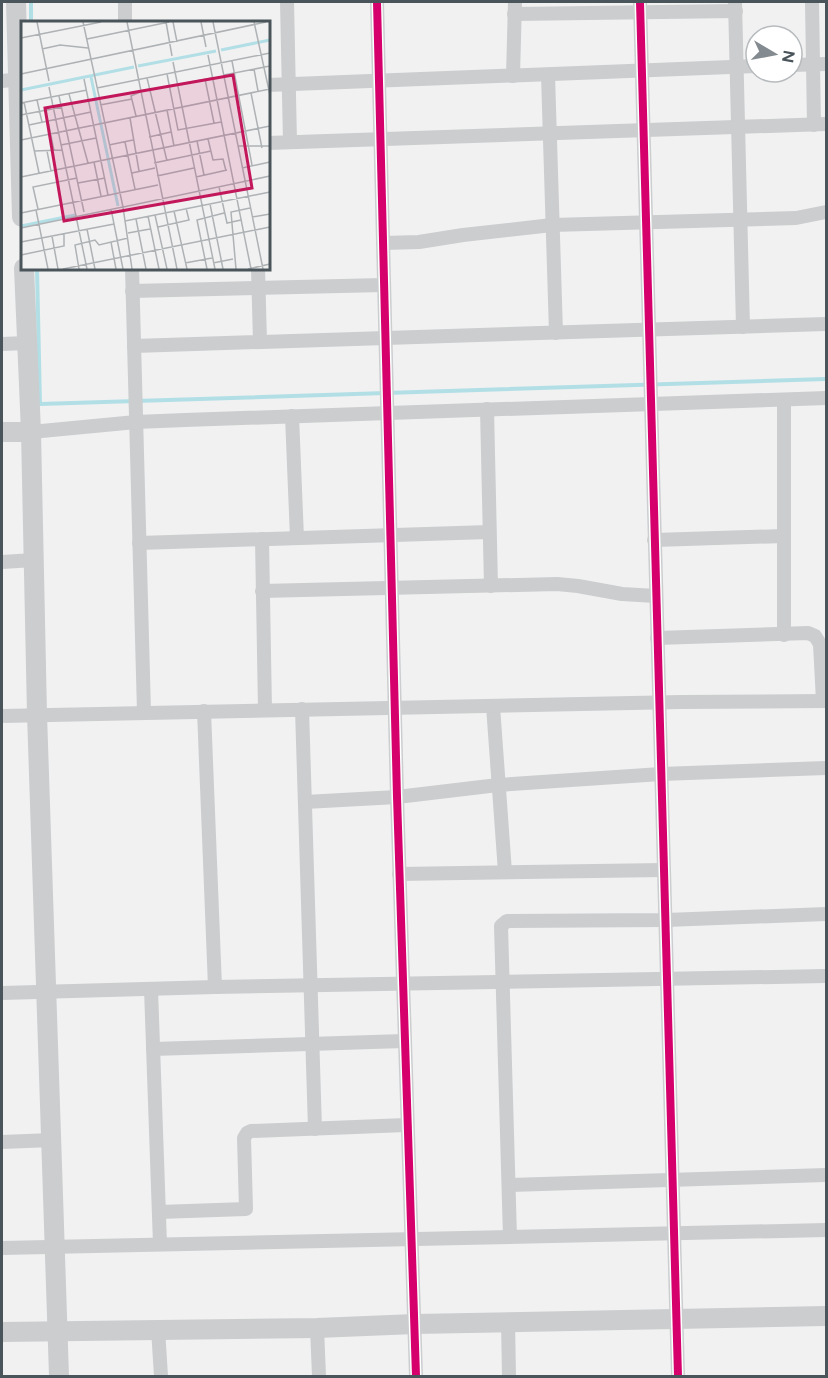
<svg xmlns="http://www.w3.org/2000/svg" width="828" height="1378" font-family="Figtree,sans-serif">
<rect width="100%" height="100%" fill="#f1f1f1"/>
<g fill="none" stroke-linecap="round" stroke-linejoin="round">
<!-- stream -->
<g stroke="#b2dfe6" stroke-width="4">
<path d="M31 2V22"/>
<path d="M37 268 40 404 826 379"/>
</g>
<!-- street -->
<g stroke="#cbcdcf" stroke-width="14">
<path d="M125 2V22"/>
<path d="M287 2 290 142"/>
<path d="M377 2 397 797 416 1376"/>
<path d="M640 2 678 1376"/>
<path d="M735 2 743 327"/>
<path d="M812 2 814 125"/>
<path d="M514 14 736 11"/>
<path d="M792 65 826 64"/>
<path d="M548 75 556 333"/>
<path d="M513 76 515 2"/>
<path d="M2 81 22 79"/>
<path d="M268 85 756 66"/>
<path d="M268 143 826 124"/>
<path d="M383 243 419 242 463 235 552 225 796 218 826 212"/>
<path d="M132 268 144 712"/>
<path d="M258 268 260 342"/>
<path d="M132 291 384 285"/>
<path d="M2 344 27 343"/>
<path d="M134 346 826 324"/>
<path d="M487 409 491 586"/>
<path d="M292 416 297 538"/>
<path d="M31 432 136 422 185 420 826 398"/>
<path d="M262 539 265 710"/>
<path d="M654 540 784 536"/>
<path d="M139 543 489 532"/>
<path d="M2 562 34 560"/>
<path d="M262 591 557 584 578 586 622 594 656 596"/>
<path d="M784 635V400"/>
<path d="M657 638 808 633 815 636 820 644 823 701"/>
<path d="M493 706 505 872"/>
<path d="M302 709 315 1129"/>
<path d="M204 711 215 987"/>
<path d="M2 716 681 702 826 701"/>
<path d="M305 802 397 797 498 785 661 774 826 768"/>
<path d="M399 874 664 870"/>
<path d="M151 989 160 1244"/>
<path d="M2 993 215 987 826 976"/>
<path d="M153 1049 404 1041"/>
<path d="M2 1142 52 1140"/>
<path d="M510 1185 826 1175"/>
<path d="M159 1212 246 1209 244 1138 247 1133 251 1131 406 1125"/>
<path d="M510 1237 501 926 507 921 666 920 826 914"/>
<path d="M2 1248C276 1240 551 1235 826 1230"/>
<path d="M508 1322 509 1376"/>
<path d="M317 1328 319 1376"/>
<path d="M158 1329 161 1376"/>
</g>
<!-- secondary -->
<g stroke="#cbcdcf" stroke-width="20">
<path d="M16 2 22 217"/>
<path d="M24 268 31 432 37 714 59 1376"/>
<path d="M2 432H31"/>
<path d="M2 1332 317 1328 415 1324 826 1316"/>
</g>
<defs>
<g id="cycleway">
<path d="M377 2 397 797 416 1376"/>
<path d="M640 2 678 1376"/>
</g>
</defs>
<!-- cycleway casing -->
<use href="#cycleway" stroke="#fff" stroke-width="11"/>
<!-- cycleway -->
<use href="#cycleway" stroke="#d6006c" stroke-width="8"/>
</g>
<!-- overview -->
<g transform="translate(21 21)">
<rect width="249" height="249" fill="#f1f1f1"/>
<path fill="none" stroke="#b2dfe6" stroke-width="3" d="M200 29 249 19M117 45 195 30M70 56 97 185M0 69 113 46M0 205 54 194"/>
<path fill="none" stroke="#aeb2b5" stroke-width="1.5" d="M16 1 28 60M106 1 156 248M145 1 151 35M152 1 156 21M180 1 185 26M192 1 242 248M233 1 249 74M0 17 80 1M66 18 148 1M21 28 39 24 67 27M187 34 230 248M211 40 231 144M152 41 194 248M233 48 237 70M0 53 245 1M146 53 157 109 200 101M203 54 249 45M126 57 146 140M63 58 87 174M184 58 193 102M148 65 191 57M28 66 66 248M76 67 249 32M230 72 241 127M48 73 67 142M38 75 63 191M16 79 21 101M3 81 18 152M0 82 66 69M79 84 111 78M146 89 153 125M0 94 41 86M115 95 110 75 119 71M109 97 118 150M27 100 33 130M8 104 70 91M128 116 150 111M187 118 192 139 202 138 205 150M0 119 249 68M176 120 183 154M104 121 114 168M40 124 75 117M88 124 112 119M217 125H248M13 130 41 129M26 130 30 150M73 141 80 175M133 142 190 130M221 147 249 141M111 152 134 147M136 155 173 147M0 156 249 105M175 156 206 149M57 162 84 157M198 166 206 202 220 199M189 183 202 248M17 188 12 166 56 157M90 188 102 248M15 189 27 248M153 190 166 248M0 192 137 164M134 194 146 248M127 195 138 248M231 196 249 193M115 198 125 248M104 200 249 171M137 206 168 199 165 187M0 207 102 186 62 1M66 208 74 248M107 212 129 208M31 215 37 248M0 221 93 203M90 221 95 248M0 234 43 225V213M164 242 191 237M192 242 212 238M42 248 249 206M58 248 54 224 74 219 78 224 107 217M111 248 102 186 249 155M186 248 176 199 203 192M215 248 210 191 229 187M227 248 249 243"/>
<path fill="#c2185b" fill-opacity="0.15" stroke="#c2185b" stroke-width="3" d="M212 54 231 167 43 200 24 87Z"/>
<rect width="249" height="249" fill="none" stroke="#4a545b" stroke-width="3"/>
</g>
<!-- border -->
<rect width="828" height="1378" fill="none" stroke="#4a545b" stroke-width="6"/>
<!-- north arrow -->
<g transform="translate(774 54) rotate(100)"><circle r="28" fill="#ffffff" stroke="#b7bbbd" stroke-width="1.5"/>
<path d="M0-4.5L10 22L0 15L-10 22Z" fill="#848b90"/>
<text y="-9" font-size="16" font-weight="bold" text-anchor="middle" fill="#4a545b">N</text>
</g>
</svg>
